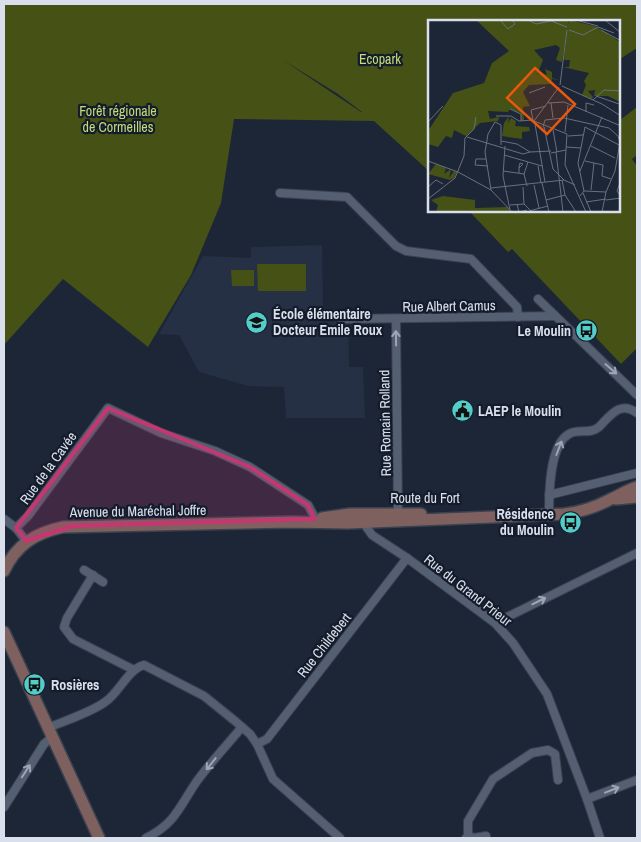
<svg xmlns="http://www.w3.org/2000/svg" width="641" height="842" font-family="'Archivo Narrow',sans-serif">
<rect width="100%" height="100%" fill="#1d2637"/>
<!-- built -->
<path fill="#253045" d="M322 245 323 308 348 310 349 367H363L365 418H286L284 387 248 386 199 372 179 335 159 334 203 256 251 258V247Z"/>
<!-- green -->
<g fill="#455115" fill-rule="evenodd">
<path d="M4 4H637V48L620 59V21H430V172L374 121 234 119 221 203 191 275 148 347 63 279 4 345ZM283 60 338 94 362 112H361Z"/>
<path d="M637 107V155L632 159 637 166V348L621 364 512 249 508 252 469 211H620V120Z"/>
<path d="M257 264H306V291H258Z"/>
<path d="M231 270H254V286H232Z"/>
</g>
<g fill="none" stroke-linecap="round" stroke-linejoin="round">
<defs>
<g id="street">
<path d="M280 193 347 197 396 246 406 251 471 259 517 307 518 317"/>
<path d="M538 299 637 395"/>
<path d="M342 319 555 316"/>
<path d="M396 319 398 517"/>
<path d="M549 495 637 473"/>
<path d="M549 514C549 494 549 445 569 434 578 428 590 435 599 427 610 416 620 400 637 413"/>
<path d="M363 518 365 525 372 535 407 558 495 623 513 643 547 694 587 799 600 838"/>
<path d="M4 519 16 528"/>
<path d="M26 541 16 528 28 516 108 408 161 433 215 451 250 467 308 505 314 516 316 524"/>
<path d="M84 570 103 582"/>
<path d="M93 575 67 618 64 627 73 639 134 670"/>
<path d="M495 623 637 553"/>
<path d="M48 728C64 721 92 712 105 702 119 693 128 669 144 665L204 696 235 721 250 734 257 744 273 779 340 838"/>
<path d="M257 744 267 739 407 558"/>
<path d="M587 799 637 780"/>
<path d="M4 807 44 744 52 737"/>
<path d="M468 836 474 838 486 836"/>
<path d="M146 838C176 823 179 807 197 781 211 762 227 745 242 727"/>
<path d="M466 838 468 836V821L493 779 532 753 548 750 555 754 558 780"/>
</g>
<g id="secondary">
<path d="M616 499 637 497"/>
<path d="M322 518 350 514H421"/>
<path d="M4 571C16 545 35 533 63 527L291 522 348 523 564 514C581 512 596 507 611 499 620 495 627 490 637 487"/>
<path d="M4 632 99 838"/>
</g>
</defs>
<!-- street casing -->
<use href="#street" stroke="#3a414f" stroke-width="10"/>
<!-- secondary casing -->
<use href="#secondary" stroke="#3a414f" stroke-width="14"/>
<!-- street -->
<use href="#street" stroke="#555f72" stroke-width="8"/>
<!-- secondary -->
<use href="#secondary" stroke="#7e615f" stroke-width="11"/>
</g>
<!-- one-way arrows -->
<defs><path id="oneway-shaft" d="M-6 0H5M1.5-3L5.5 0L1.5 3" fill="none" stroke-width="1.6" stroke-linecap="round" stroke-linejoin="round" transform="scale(1.25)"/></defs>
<g stroke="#9ea6b5">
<use href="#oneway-shaft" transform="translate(396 338) rotate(-91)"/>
<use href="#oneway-shaft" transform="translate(611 369) rotate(41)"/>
<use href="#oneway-shaft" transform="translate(559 448) rotate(-69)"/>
<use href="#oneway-shaft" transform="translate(539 601) rotate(-26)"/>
<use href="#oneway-shaft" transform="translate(211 764) rotate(129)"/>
<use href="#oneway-shaft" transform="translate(26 771) rotate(-57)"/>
<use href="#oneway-shaft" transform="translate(612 790) rotate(-21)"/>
</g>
<!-- marked area -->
<path fill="#c63671" fill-opacity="0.2" stroke="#c63671" stroke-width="4" stroke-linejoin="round" d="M108 408 250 467 308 505 315 519 73 526 26 541 16 528Z"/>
<!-- icons -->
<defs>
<symbol id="school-disc" viewBox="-11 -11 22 22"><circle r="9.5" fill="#54cdc8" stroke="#141c2c"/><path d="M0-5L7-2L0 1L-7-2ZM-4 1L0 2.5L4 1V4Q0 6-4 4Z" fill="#111"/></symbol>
<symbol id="bus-disc" viewBox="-11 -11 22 22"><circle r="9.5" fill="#54cdc8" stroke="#141c2c"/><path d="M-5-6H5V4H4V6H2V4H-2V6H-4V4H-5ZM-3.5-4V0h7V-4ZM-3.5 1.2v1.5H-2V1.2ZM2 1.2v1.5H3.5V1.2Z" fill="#111"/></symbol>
<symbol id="civic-disc" viewBox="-11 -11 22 22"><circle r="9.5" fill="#54cdc8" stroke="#141c2c"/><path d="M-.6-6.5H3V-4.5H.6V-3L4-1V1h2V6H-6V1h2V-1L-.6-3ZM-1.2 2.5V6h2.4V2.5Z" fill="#111"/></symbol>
</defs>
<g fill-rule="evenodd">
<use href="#school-disc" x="244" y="310" width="25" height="25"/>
<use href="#bus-disc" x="574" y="318" width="25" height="25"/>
<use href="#civic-disc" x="450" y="398" width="25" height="25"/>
<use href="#bus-disc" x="558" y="510" width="25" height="25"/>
<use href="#bus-disc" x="22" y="672" width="25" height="25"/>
</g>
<g text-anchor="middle" stroke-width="4.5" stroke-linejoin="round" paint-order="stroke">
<!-- park labels -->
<g font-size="14" fill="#c4db79" stroke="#141c2c">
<text x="380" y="64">Ecopark</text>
<text x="118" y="116">Forêt régionale<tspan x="118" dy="16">de Cormeilles</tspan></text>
</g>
<!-- street labels -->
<g font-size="14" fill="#dae0eb" stroke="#141c2c">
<text transform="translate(449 306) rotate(-1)" y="5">Rue Albert Camus</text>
<text transform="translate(385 423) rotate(-91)" y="5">Rue Romain Rolland</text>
<text transform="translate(48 468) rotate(-54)" y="5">Rue de la Cavée</text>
<text x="425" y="503">Route du Fort</text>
<text transform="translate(138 511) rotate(-1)" y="5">Avenue du Maréchal Joffre</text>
<text transform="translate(468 590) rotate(38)" y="5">Rue du Grand Prieur</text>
<text transform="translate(324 645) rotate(-52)" y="5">Rue Childebert</text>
</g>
<!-- poi labels -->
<g font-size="14" font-weight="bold" fill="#dae0eb" stroke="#141c2c" text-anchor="start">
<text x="273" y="319">École élémentaire<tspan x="273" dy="16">Docteur Emile Roux</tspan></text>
<text x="571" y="336" text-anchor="end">Le Moulin</text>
<text x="478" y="416">LAEP le Moulin</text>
<text x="554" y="519" text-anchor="end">Résidence<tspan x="554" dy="16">du Moulin</tspan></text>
<text x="51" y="690">Rosières</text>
</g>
</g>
<!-- overview -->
<g transform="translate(428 20)">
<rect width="192" height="192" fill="#1d2637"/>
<path d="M48 0H140V4L141 0 167 6 192 22V82L180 76H166L167 70 160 71 165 77 164 79 154 75 158 65 156 61 161 53 135 47H141L142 40H136L139 11 134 42 128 40 132 28 128 25 106 30 115 40 109 55 112 52 119 55 117 49 124 52V58L132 60 124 59 123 64 101 65 95 72 102 86 95 87 96 100H93V93L82 89 80 92 60 91 62 99 71 97 70 101 52 103 38 116 26 110 24 118 18 116 10 127 0 124V111L25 73 56 63 64 43 81 31ZM81 96 80 103 83 98 88 101 87 106 101 107 102 111 94 112V119L74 116 76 103ZM8 144 18 148 16 154 23 149 21 158 26 151 29 152 26 158 22 160 0 154ZM15 176 47 180V188L79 187 83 192H8L10 185 3 180Z" fill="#455115"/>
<path fill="none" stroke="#69707f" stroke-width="1" d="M72 0 80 9 87 4 84 0M100 0 108 4 123 1 139 7M148 0 170 6M177 0 193 13M141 10 155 15 170 7 186 13M173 10 193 21M132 65 139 10M134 66 174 84 193 96M131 67 106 101 139 114 137 145 158 192M101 73 117 67M168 76 191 84M165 80 176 70 193 71M120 83 136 82 193 106M123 83 125 98M82 89 93 94V101M158 92V83L166 85M68 96H83L91 101 105 100M105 100 103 90 118 86M0 102 15 86M107 104 117 162M115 107 117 100 136 98 181 108 190 116 192 122 187 151 178 172 174 192M116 107 125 149 136 160M125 110 129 132M137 112 140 85M140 116 155 115M39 117 95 134 102 132M73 121 89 124 102 132 123 131M77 126 75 156 82 190M163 126 187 138M138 127 153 128M128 132 135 192M123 133 138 130M76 135 114 146M58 139H48L47 145 60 146M0 141 30 152 63 170 84 192M157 141 175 145 174 156 183 159M110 146 113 163M75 151 96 154M152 151 174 97M91 153V147L92 143 95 144 91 148M134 160 137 175 148 192M193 160 189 171 193 177M114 163 121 192M106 165 111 188M99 166 96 154 100 142M0 167 8 160 15 164M95 167 96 184M63 168 136 160 147 165M63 170 57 132 60 114 67 102 73 105V125M163 170 166 143M156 171 150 143 157 107 191 125M155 173 163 192M152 176 156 171 178 172M0 179 27 158 36 136 37 118 46 109 48 97M118 180 137 175M178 180 193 178M158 182 178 179M89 184 91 192 99 190M82 185 96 184 104 192M101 191 120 186"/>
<path fill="#e8590c" fill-opacity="0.15" stroke="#e8590c" stroke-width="2.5" d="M107 48 147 84 119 114 79 78Z"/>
<rect width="192" height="192" fill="none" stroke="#dae0eb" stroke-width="2.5"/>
</g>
<!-- border -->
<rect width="641" height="842" fill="none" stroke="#dae0eb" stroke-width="10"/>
</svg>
